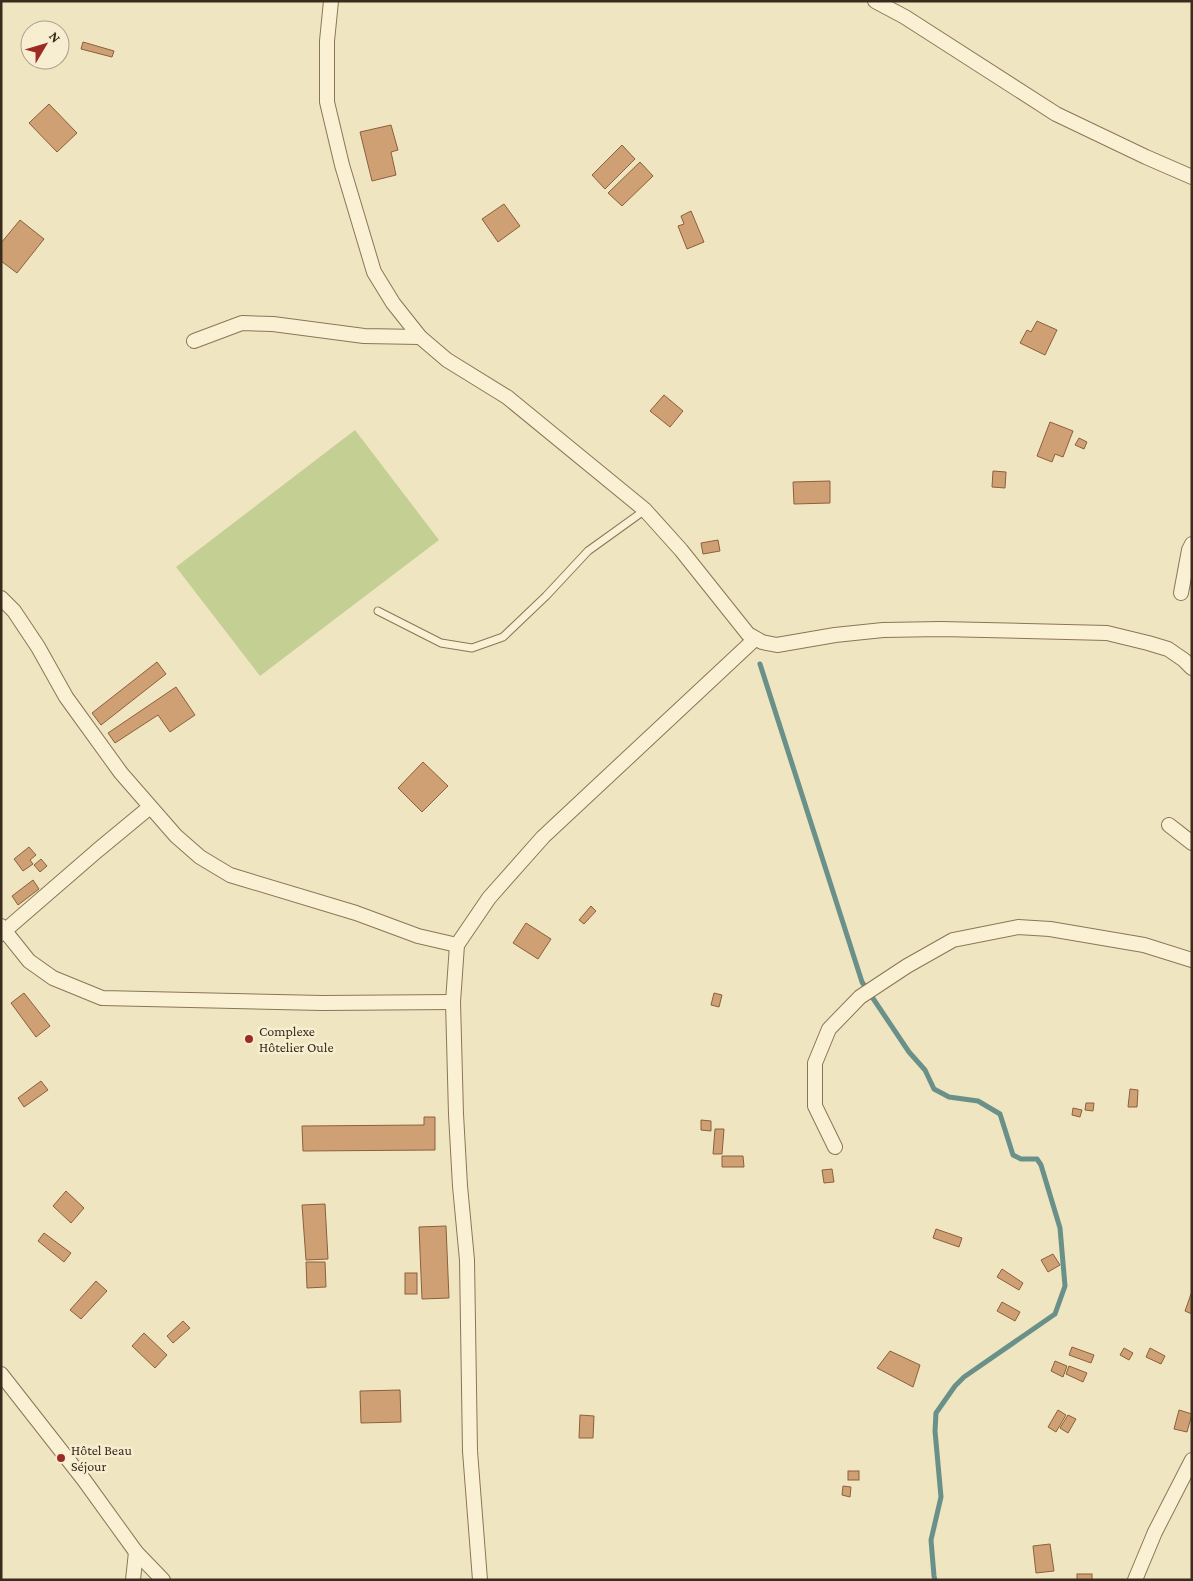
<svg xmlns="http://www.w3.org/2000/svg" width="1193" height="1581" font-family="'Crimson Pro',serif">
<rect width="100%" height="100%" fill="#f0e5c1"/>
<!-- green -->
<path fill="#c4cf94" d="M355 430 439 540 260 676 176 567Z"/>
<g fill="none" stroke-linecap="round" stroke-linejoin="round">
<!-- stream -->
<path stroke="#6a9189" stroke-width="5" d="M760 664 862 982 909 1052 925 1070 934 1089 949 1097 978 1101 1000 1114 1013 1155 1021 1159H1037L1041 1165 1060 1228 1065 1286 1055 1314 964 1377 955 1386 936 1413 935 1431 941 1497 931 1540 934 1576 935 1580"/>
</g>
<!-- building -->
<g fill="#d0a075" stroke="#8b603c">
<path d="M83 42 114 51 112 57 81 49Z"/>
<path d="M49 104 77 133 57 152 29 123Z"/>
<path d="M391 125 398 150 391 152 396 175 372 181 360 132Z"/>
<path d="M622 145 635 159 605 189 592 175Z"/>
<path d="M640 162 653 176 622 206 608 193Z"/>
<path d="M504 204 520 226 498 242 482 219Z"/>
<path d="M691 211 704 242 687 249 678 226 684 224 681 216Z"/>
<path d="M20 220 44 239 17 273 1 261V243Z"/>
<path d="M1037 321 1057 330 1045 355 1020 343 1027 330 1031 332Z"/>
<path d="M664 395 683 411 670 427 650 411Z"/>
<path d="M1050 422 1073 431 1063 457 1055 454 1052 462 1037 456Z"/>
<path d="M1079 438 1087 442 1084 449 1075 445Z"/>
<path d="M993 471 1006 472 1005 488 992 487Z"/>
<path d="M830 481V503L794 504 793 482Z"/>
<path d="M718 540 720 551 703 554 701 543Z"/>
<path d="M157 662 166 674 101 725 92 713Z"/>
<path d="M176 687 195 715 170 732 158 715 115 743 108 733Z"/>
<path d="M423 762 448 786 422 812 398 788Z"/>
<path d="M29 847 36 855 30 860 33 864 23 871 14 859Z"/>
<path d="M41 859 47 866 40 872 34 865Z"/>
<path d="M33 880 39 889 18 905 12 896Z"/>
<path d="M591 906 596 911 584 924 579 920Z"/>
<path d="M526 923 551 939 538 959 513 943Z"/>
<path d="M24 993 50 1026 36 1037 11 1003Z"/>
<path d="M714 993 722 995 719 1007 711 1005Z"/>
<path d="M41 1081 48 1090 24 1107 18 1098Z"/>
<path d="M1130 1089 1138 1090 1137 1107H1128Z"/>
<path d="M1086 1103H1094L1093 1111 1085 1110Z"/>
<path d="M1073 1108 1082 1110 1080 1117 1072 1115Z"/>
<path d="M424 1117H435V1150L303 1151 302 1126 424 1125Z"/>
<path d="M701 1120 711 1121V1131L701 1130Z"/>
<path d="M715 1129H724L722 1154H713Z"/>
<path d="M722 1156H743L744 1167H722Z"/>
<path d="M832 1169 834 1182 824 1183 822 1170Z"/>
<path d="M66 1191 84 1208 71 1223 53 1206Z"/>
<path d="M325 1204 328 1259 306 1260 302 1205Z"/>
<path d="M446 1226 449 1298 422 1299 419 1227Z"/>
<path d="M936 1229 962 1238 959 1247 933 1238Z"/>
<path d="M44 1233 71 1253 64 1262 38 1241Z"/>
<path d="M1053 1254 1060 1265 1048 1272 1041 1260Z"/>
<path d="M306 1262H325L326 1287 307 1288Z"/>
<path d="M1002 1269 1023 1283 1019 1290 997 1277Z"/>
<rect x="405" y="1273" width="12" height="21"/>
<path d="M96 1281 107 1291 81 1319 70 1310Z"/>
<path d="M1191 1294 1192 1295V1314L1185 1311Z"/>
<path d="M1002 1302 1020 1312 1015 1321 997 1311Z"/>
<path d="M183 1321 190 1328 173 1343 167 1336Z"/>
<path d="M144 1333 167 1355 155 1368 132 1346Z"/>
<path d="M1072 1347 1094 1355 1091 1363 1069 1355Z"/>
<path d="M1124 1348 1133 1353 1129 1360 1120 1355Z"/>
<path d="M1150 1348 1165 1356 1161 1364 1146 1357Z"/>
<path d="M890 1351 920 1365 913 1387 877 1368Z"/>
<path d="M1055 1361 1067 1366 1063 1377 1051 1371Z"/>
<path d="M1069 1366 1087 1373 1083 1382 1066 1374Z"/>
<path d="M400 1390 401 1422 361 1423 360 1391Z"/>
<path d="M1058 1410 1066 1415 1056 1432 1048 1427Z"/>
<path d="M1179 1410 1192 1414 1187 1432 1174 1429Z"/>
<path d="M580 1415 594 1416 593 1438H579Z"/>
<path d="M1068 1415 1076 1419 1068 1433 1060 1428Z"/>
<rect x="848" y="1471" width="11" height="9"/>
<path d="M843 1486 851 1487 850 1497 842 1495Z"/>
<path d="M1050 1544 1054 1571 1036 1573 1033 1546Z"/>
<rect x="1077" y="1574" width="15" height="6"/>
</g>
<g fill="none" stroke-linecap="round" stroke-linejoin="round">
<defs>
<path id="service" d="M378 611 441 643 472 648 503 637 546 596 588 551 645 510"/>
<g id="minor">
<path d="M331 1 327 41V102L342 165 374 272 393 303 420 337 447 360 507 397 645 510 681 550 748 634 762 642 777 645 835 635 883 630 941 629 1107 633 1148 643 1168 649 1184 660 1192 668"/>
<path d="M875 1 905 17 1056 114 1146 157 1192 177"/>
<path d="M194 341 242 323 273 324 364 336 420 337"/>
<path d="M1181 593 1189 550 1192 544"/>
<path d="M1 598 14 611 38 647 66 697 121 773 176 836 200 857 230 875 356 913 418 936 457 945"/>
<path d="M1169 825 1192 843"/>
<path d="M1 926 29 961 53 978 102 998 322 1003 453 1002"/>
<path d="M1 934 98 850 150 807"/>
<path d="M835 1147 815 1106V1063L829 1029 860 997 907 966 953 940 1018 927 1050 929 1144 945 1192 960"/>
<path d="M1 1374 84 1480 136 1552 163 1580"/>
<path d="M133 1580 136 1552"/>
<path d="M480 1580 470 1451 467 1260 460 1186 456 1114 453 1002 457 945 489 898 543 837 755 639"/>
<path d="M1135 1580 1155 1532 1192 1460"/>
</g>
</defs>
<!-- service casing -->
<use href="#service" stroke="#8a7657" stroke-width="9"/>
<!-- minor casing -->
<use href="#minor" stroke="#8a7657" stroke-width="16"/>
<!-- service -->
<use href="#service" stroke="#faf1d4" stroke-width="7"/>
<!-- minor -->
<use href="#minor" stroke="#faf1d4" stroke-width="14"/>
</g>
<!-- markers -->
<g fill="#9c2b24" stroke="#f7eed1" stroke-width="2">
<circle cx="249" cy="1039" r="5"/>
<circle cx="61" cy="1458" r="5"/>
</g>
<g text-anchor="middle" stroke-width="5" stroke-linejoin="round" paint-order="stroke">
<!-- poi labels -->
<g font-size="14" fill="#392c1d" stroke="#f7eed1" text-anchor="start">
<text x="259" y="1036">Complexe<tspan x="259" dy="16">Hôtelier Oule</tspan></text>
<text x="71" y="1455">Hôtel Beau<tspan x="71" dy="16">Séjour</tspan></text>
</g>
</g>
<!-- border -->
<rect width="1193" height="1581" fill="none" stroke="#392c1d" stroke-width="5"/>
<!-- north arrow -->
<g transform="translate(45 45) rotate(52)"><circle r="24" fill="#f7eed1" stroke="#aba089"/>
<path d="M0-4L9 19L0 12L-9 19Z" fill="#9c2b24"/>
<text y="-8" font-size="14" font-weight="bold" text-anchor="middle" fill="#392c1d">N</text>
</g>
</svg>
